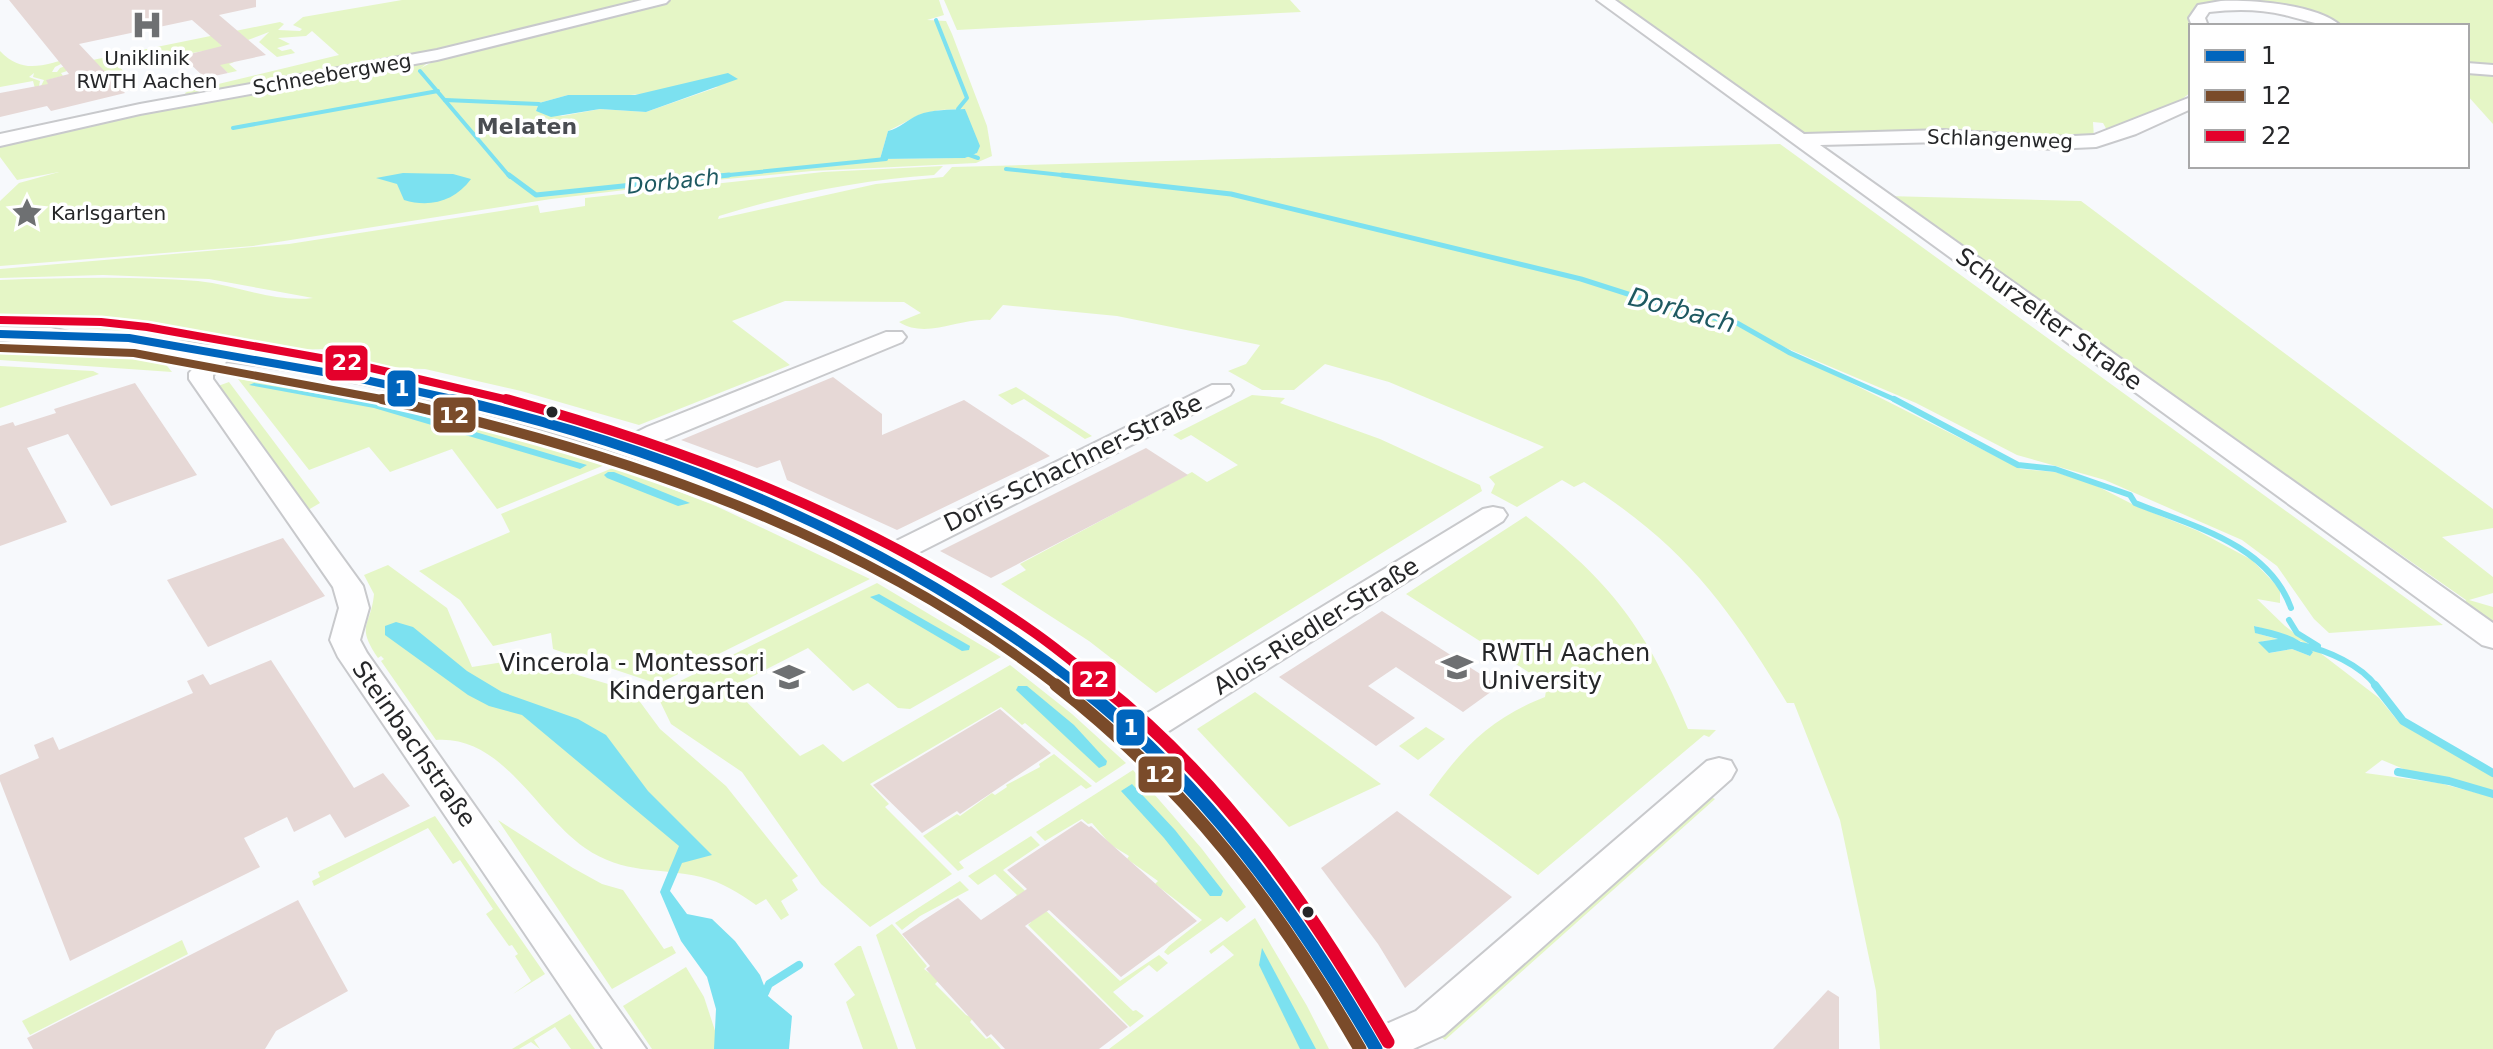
<svg xmlns="http://www.w3.org/2000/svg" width="2493" height="1049" font-family="'DejaVu Sans',sans-serif">
<rect width="100%" height="100%" fill="#f7f9fc"/>
<!-- green -->
<g fill="#e5f6c6" fill-rule="evenodd">
<path d="M402 0H649L440 51 187 97 185 93 189 91 339 55 312 31 306 36 278 38 290 44 277 48 282 51 291 49 295 53 277 57 259 42 269 32 248 40 244 37 219 43 234 57 229 58 234 62 229 64 237 71 228 73 203 51 120 67 129 78 113 81 67 71 61 73 63 76 47 80 51 93 41 86 44 80 33 77 34 73 29 77 40 81 37 96 33 81 0 87V51C24 76 45 64 75 57L55 67 52 72H57L60 68 68 65 280 22 284 24 278 30 300 31 302 29 293 25 303 17Z"/>
<path d="M670 0H939L944 15 927 20 946 21 952 34 987 126 992 156 976 163 812 171 674 184 551 199 253 246 0 266V201L19 183 59 172 17 180 0 157V142L72 125 431 60 421 68 446 55ZM718 87 646 112 600 109 562 116 536 111 539 103 568 95 619 96ZM965 109 977 153 965 158 880 159 888 131 919 115 939 110Z"/>
<path d="M944 0H1290L1301 12 957 30Z"/>
<path d="M1610 0H2493V69L2467 68V26H2336L2302 12 2198 7 2191 15V92L2176 104 2108 132 2103 123 2093 122 2094 138 1808 135 1793 129Z"/>
<path d="M2467 70 2493 71V124L2467 95Z"/>
<path d="M1780 144 2443 625 2329 633 2314 619 2277 566 2242 540 2105 480 2017 455 1916 403 1760 337 2021 469 2055 472 2093 484 2136 506 2198 531 2252 560 2280 589V603L2257 599 2285 626 2379 698 2397 720 2493 776V790L2406 770 2382 760 2365 773 2439 783 2493 797V1049H1880L1876 991 1840 820 1794 703H1787C1727 604 1683 545 1584 482L1574 487 1562 480 1517 507 1491 493 1495 484 1489 477 1544 447 1389 382 1325 364 1294 390H1262L1228 371 1246 364 1260 345 1117 316 1003 305 990 320C960 317 927 340 899 322L921 313 904 302 785 301 732 321 790 365 639 425 521 391 425 369 383 368 304 353 360 348 291 350 167 334 0 322V280C66 278 132 276 198 281 236 285 275 303 313 298L209 279 103 275 0 278V269L289 244 538 205 540 213 585 206V198L823 172 943 166 934 175C862 180 788 194 719 216L718 219 876 184 943 177 952 167ZM2255 626 2303 642 2310 656 2292 649 2270 653 2262 641 2280 640 2256 633Z"/>
<path d="M1886 196 2081 201 2493 509V528L2442 537 2493 577V593L2469 600 2493 607V628L2463 605 2466 600Z"/>
<path d="M0 346 163 361 172 372 0 360Z"/>
<path d="M0 366 93 371 99 374 0 408Z"/>
<path d="M238 379 387 401 504 431 607 464 497 509 452 449 390 472 369 447 309 470Z"/>
<path d="M229 382 320 503 308 510 218 386Z"/>
<path d="M1016 387 1092 436 1085 439 1024 399 1012 405 998 395Z"/>
<path d="M1252 395 1285 398 1280 403 1380 439 1480 485 1482 491 1156 693 1089 641 1001 584 1026 570 1020 564 1192 472 1207 482 1238 465 1191 435 1181 440 1173 435Z"/>
<path d="M615 467 716 506 870 579 658 684 553 649 551 633 493 646 460 600 419 571 510 532 501 514Z"/>
<path d="M1526 516C1612 583 1646 628 1688 729L1716 730 1709 737 1704 735 1538 875 1429 795C1462 748 1491 718 1545 697L1547 684 1406 594Z"/>
<path d="M388 565 447 608 472 667 523 659 632 691 660 729 726 786 798 876 792 880 798 890 781 901 789 915 781 920 766 899 756 905C739 893 722 882 701 877 658 867 624 875 585 848 536 814 503 735 436 740L381 661 384 659 381 656 378 658C355 624 371 627 374 594L364 575Z"/>
<path d="M877 583 1001 657 910 709 898 708 868 683 853 691 808 648 732 687 800 756 823 744 843 762 1010 665 1072 714 1126 763 1096 783 1025 723 1022 725 1001 707 870 784 889 804 885 807 952 874 870 927 821 884 742 772 671 724 656 693Z"/>
<path d="M1255 692 1381 784 1289 827 1197 729Z"/>
<path d="M1426 727 1445 739 1418 760 1399 746Z"/>
<path d="M1054 754 1092 786 1086 789 1081 785 959 862 964 868 958 871 923 836 957 814 960 816 992 793 995 795 1007 787 1006 785 1040 767 1039 764Z"/>
<path d="M1133 770 1202 849 1246 907 1227 922 1221 917 1168 955 1164 952 1169 946 1202 920 1155 884 1158 881 1127 859 1129 856 1111 845 1092 823 1088 824 1082 819 1045 841 1036 832Z"/>
<path d="M1707 795 1715 799 1445 1040 1437 1034Z"/>
<path d="M435 816 545 974 513 994 531 981 515 956 518 954 512 945 509 946 486 914 493 909 460 860 453 864 428 828 314 886 312 881 320 877 318 872Z"/>
<path d="M498 820 573 868 602 884 623 890 664 949 672 946 676 953 612 989Z"/>
<path d="M1031 836 1040 845 1003 870 1120 981 1159 955 1168 963 1157 972 1149 965 1113 992 1133 1011 1136 1010 1144 1016 1130 1027 1028 925 1031 922 1009 902 1017 895 995 874 978 885 968 876Z"/>
<path d="M960 881 969 890 920 916 902 930 895 923Z"/>
<path d="M1255 918 1307 1006 1329 1049H1109L1234 955 1223 945 1211 954 1209 951Z"/>
<path d="M892 924C904 937 916 953 927 966L924 969 939 980 935 984 966 1015 973 1018 970 1022 986 1039 990 1037 1001 1049H916L876 935Z"/>
<path d="M182 940 188 954 30 1035 22 1021Z"/>
<path d="M858 946H861L898 1049H863L846 1002 855 995 834 964Z"/>
<path d="M686 967 704 997 721 1049H652L623 1006Z"/>
<path d="M570 1014 595 1049H571L555 1027 534 1040 540 1049 531 1042 519 1049H512Z"/>
</g>
<!-- water -->
<g fill="#7ce1f0">
<path d="M728 73 738 79 646 112 600 109 551 117 536 111 539 103 568 95H635Z"/>
<path d="M965 109 980 146 977 153 965 158 880 159 888 131C900 128 907 120 918 115 933 109 949 110 965 109Z"/>
<path d="M403 173 453 174 471 179C455 201 430 208 404 200L397 184 376 178Z"/>
<path d="M254 383 385 405 587 465 580 469 374 408 249 385Z"/>
<path d="M608 472H614L690 503 678 506 607 478 604 475Z"/>
<path d="M879 594 970 646 969 650 962 651 870 597Z"/>
<path d="M396 622 413 627 467 671 502 692 578 719 606 735 648 791 712 855 682 863 670 891 687 914 712 919 735 941 760 975 768 996 792 1016 789 1049H714L716 1009 707 977 681 941 660 892 679 846 522 715 489 706 468 695 385 635V626Z"/>
<path d="M2254 626C2276 631 2297 635 2313 652L2310 656 2292 649 2269 653 2258 642 2278 639 2255 633Z"/>
<path d="M1018 686H1027L1074 725 1107 761 1106 765 1099 768 1016 690Z"/>
<path d="M1132 784 1175 830 1223 891 1221 896H1210L1164 838 1121 791Z"/>
<path d="M1262 948 1316 1049H1300L1259 965Z"/>
</g>
<g fill="none" stroke-linecap="round" stroke-linejoin="round">
<!-- stream-far3 -->
<g stroke="#7ce1f0" stroke-width="4">
<path d="M936 20 967 98 958 109"/>
<path d="M420 71 510 177"/>
<path d="M445 100 539 104"/>
<path d="M233 128 438 91"/>
<path d="M961 152 978 158"/>
<path d="M1006 169 1080 177"/>
<path d="M709 177 886 159"/>
</g>
<!-- stream-far2 -->
<g stroke="#7ce1f0" stroke-width="5">
<path d="M509 175 536 195 729 175"/>
<path d="M1062 175 1231 194 1581 279 1681 311 1737 323 1790 353 1898 401"/>
</g>
<!-- stream-far1 -->
<g stroke="#7ce1f0" stroke-width="6">
<path d="M1894 399 2018 465 2055 469 2130 495 2135 503C2192 526 2268 544 2291 608"/>
<path d="M2289 620 2297 633 2318 646"/>
<path d="M2301 645C2327 650 2361 665 2377 687"/>
</g>
<!-- stream -->
<g stroke="#7ce1f0" stroke-width="8">
<path d="M2375 685 2403 721 2493 773"/>
<path d="M2398 772 2449 781 2493 794"/>
<path d="M765 993 769 984 799 965"/>
</g>
</g>
<!-- building -->
<g fill="#e6d8d6">
<path d="M9 0H256V7L219 15 266 55 220 65 228 73 205 78 182 56 222 46 192 20 79 44 125 93 51 111 47 106 0 117V93L48 84 46 80 69 74Z"/>
<path d="M833 377 882 414V435L964 400 1050 456 897 530 787 480 780 460 757 468 681 440Z"/>
<path d="M135 383 197 475 111 506 68 434 27 448 67 522 0 546V426L13 422 15 426 56 413 54 409Z"/>
<path d="M1146 448 1188 475 991 578 940 551Z"/>
<path d="M283 538 325 596 208 647 167 580Z"/>
<path d="M1382 611 1499 686 1463 712 1396 667 1368 686 1415 718 1376 746 1279 677Z"/>
<path d="M271 660 354 788 383 773 410 806 345 838 330 814 294 832 287 817 244 838 260 867 70 961 0 781V775L39 758 34 745 53 737 59 750 193 693 187 681 203 674 210 685Z"/>
<path d="M1000 709 1051 753 960 814 957 811 922 833 873 785Z"/>
<path d="M1397 811 1512 897 1405 988 1378 944 1321 868Z"/>
<path d="M1081 821 1089 827 1091 826 1197 921 1121 977 1049 910 1025 926 1128 1027 1099 1049H1005L991 1034 987 1037 973 1021 926 969 930 966 902 934 958 898 981 920 1027 889 1007 870Z"/>
<path d="M298 900 348 991 276 1031 265 1049H33L27 1038Z"/>
<path d="M1828 990 1839 997V1049H1773Z"/>
</g>
<g fill="none" stroke-linecap="round" stroke-linejoin="round">
<defs>
<g id="minor">
<path d="M642 0H669L666 3 437 60 140 114 0 146V134L140 104 437 50Z"/>
<path d="M1597 0H1615L1804 134 1944 130 2053 137 2094 135 2191 97V109L2136 134 2096 147 2053 149 1944 142 1820 145 2493 623V648L2482 645Z"/>
<path d="M2221 1C2253 0 2317 4 2341 26 2320 26 2305 20 2285 15 2260 9 2235 9 2209 12L2205 18 2208 26H2192L2189 18 2198 5Z"/>
<path d="M2467 63 2493 65V75L2467 73Z"/>
<path d="M0 327 51 328 73 333C125 339 178 341 231 347 363 365 496 397 623 439L647 427 886 332H902L906 337 902 342 647 447 771 494 884 547 1212 385H1230L1233 390 1230 395 906 559C989 603 1070 654 1141 717L1483 509 1493 507 1503 509 1507 515 1503 521 1161 736C1251 819 1322 919 1384 1025L1416 1011 1707 761 1719 758 1731 761 1736 770 1731 779 1444 1035 1413 1049H1355C1296 942 1228 839 1140 754 910 531 540 403 227 361L213 375V379L363 586 369 608 360 640 367 653 646 1049H603L338 657 330 640 339 608 333 587 189 379V373L202 359 0 341Z"/>
</g>
</defs>
<!-- minor casing -->
<use href="#minor" stroke="#c8c9cc" stroke-width="4"/>
<!-- minor -->
<use href="#minor" fill="#fefeff" fill-rule="evenodd"/>
<defs>
<path id="bus-1-far2" d="M0 334 129 338 352 377 461 401"/>
<path id="bus-1-far1" d="M452 399C678 450 898 544 1081 687"/>
<path id="bus-1" d="M1078 685C1205 784 1296 911 1376 1049"/>
<path id="bus-2-far2" d="M0 348 134 353 392 401"/>
<path id="bus-2-far1" d="M382 399C623 452 863 534 1059 687"/>
<path id="bus-2" d="M1056 685C1189 789 1276 904 1360 1049"/>
<path id="bus-3-far2" d="M0 320 101 322 147 327 354 364 513 401"/>
<path id="bus-3-far1" d="M506 399C692 451 873 520 1032 631 1057 648 1080 668 1104 687"/>
<path id="bus-3" d="M1101 685C1223 781 1311 909 1388 1042"/>
</defs>
<!-- bus-1-far2 casing -->
<use href="#bus-1-far2" stroke="#fff" stroke-width="13"/>
<!-- bus-1-far1 casing -->
<use href="#bus-1-far1" stroke="#fff" stroke-width="16"/>
<!-- bus-1 casing -->
<use href="#bus-1" stroke="#fff" stroke-width="19"/>
<!-- bus-2-far2 casing -->
<use href="#bus-2-far2" stroke="#fff" stroke-width="13"/>
<!-- bus-2-far1 casing -->
<use href="#bus-2-far1" stroke="#fff" stroke-width="16"/>
<!-- bus-2 casing -->
<use href="#bus-2" stroke="#fff" stroke-width="19"/>
<!-- bus-3-far2 casing -->
<use href="#bus-3-far2" stroke="#fff" stroke-width="13"/>
<!-- bus-3-far1 casing -->
<use href="#bus-3-far1" stroke="#fff" stroke-width="16"/>
<!-- bus-3 casing -->
<use href="#bus-3" stroke="#fff" stroke-width="19"/>
<!-- bus-1-far2 -->
<use href="#bus-1-far2" stroke="#0065bd" stroke-width="8"/>
<!-- bus-1-far1 -->
<use href="#bus-1-far1" stroke="#0065bd" stroke-width="10"/>
<!-- bus-1 -->
<use href="#bus-1" stroke="#0065bd" stroke-width="13"/>
<!-- bus-2-far2 -->
<use href="#bus-2-far2" stroke="#7a4b2a" stroke-width="8"/>
<!-- bus-2-far1 -->
<use href="#bus-2-far1" stroke="#7a4b2a" stroke-width="10"/>
<!-- bus-2 -->
<use href="#bus-2" stroke="#7a4b2a" stroke-width="13"/>
<!-- bus-3-far2 -->
<use href="#bus-3-far2" stroke="#e4002b" stroke-width="8"/>
<!-- bus-3-far1 -->
<use href="#bus-3-far1" stroke="#e4002b" stroke-width="10"/>
<!-- bus-3 -->
<use href="#bus-3" stroke="#e4002b" stroke-width="13"/>
</g>
<!-- icons -->
<defs>
<symbol id="hospital-bare" viewBox="-9 -9 18 18"><path d="M-5-5h3v3.5h4V-5h3V5h-3V1.5h-4V5h-3Z" fill="#6e7072" stroke="#fff" stroke-width="2.5" paint-order="stroke"/></symbol>
<symbol id="sight-bare" viewBox="-9 -9 18 18"><path d="M0-6L1.8-2.2L6-1.7L2.9 1.2L3.7 5.4L0 3.3L-3.7 5.4L-2.9 1.2L-6-1.7L-1.8-2.2Z" fill="#6e7072" stroke="#fff" stroke-width="2.5" paint-order="stroke"/></symbol>
<symbol id="university-bare" viewBox="-9 -9 18 18"><path d="M0-5L7-2L0 1L-7-2ZM-4 1L0 2.5L4 1V4Q0 6-4 4Z" fill="#6e7072" stroke="#fff" stroke-width="2.5" paint-order="stroke"/></symbol>
<symbol id="school-bare" viewBox="-9 -9 18 18"><path d="M0-5L7-2L0 1L-7-2ZM-4 1L0 2.5L4 1V4Q0 6-4 4Z" fill="#6e7072" stroke="#fff" stroke-width="2.5" paint-order="stroke"/></symbol>
</defs>
<g fill-rule="evenodd">
<use href="#hospital-bare" x="125" y="3" width="44" height="44"/>
<use href="#sight-bare" x="5" y="191" width="44" height="44"/>
<use href="#university-bare" x="1435" y="645" width="44" height="44"/>
<use href="#school-bare" x="767" y="655" width="44" height="44"/>
</g>
<!-- markers -->
<g fill="#252628" stroke="#fff" stroke-width="3">
<circle cx="552" cy="412" r="7"/>
<circle cx="1308" cy="912" r="7"/>
</g>
<g text-anchor="middle" stroke-width="7" stroke-linejoin="round" paint-order="stroke">
<!-- far-poi labels -->
<g font-size="20" fill="#252628" stroke="#fff">
<text x="147" y="65">Uniklinik<tspan x="147" dy="23">RWTH Aachen</tspan></text>
<text x="51" y="220" text-anchor="start">Karlsgarten</text>
</g>
<!-- far-street labels -->
<g font-size="20" fill="#252628" stroke="#fff">
<text transform="translate(332 74) rotate(-10)" y="7">Schneebergweg</text>
<text transform="translate(2000 139) rotate(2)" y="7">Schlangenweg</text>
</g>
<!-- far-neighbourhood labels -->
<g font-size="22" font-weight="bold" fill="#4a4d52" stroke="#fff">
<text x="527" y="134">Melaten</text>
</g>
<!-- far-water labels -->
<g font-size="22" font-style="italic" fill="#1e5961" stroke="#fff">
<text transform="translate(673 181) rotate(-6)" y="8">Dorbach</text>
</g>
<!-- street labels -->
<g font-size="24" fill="#252628" stroke="#fff">
<text transform="translate(2049 319) rotate(36)" y="8">Schurzelter Straße</text>
<text transform="translate(1073 463) rotate(-26)" y="8">Doris-Schachner-Straße</text>
<text transform="translate(1316 626) rotate(-32)" y="8">Alois-Riedler-Straße</text>
<text transform="translate(414 744) rotate(55)" y="8">Steinbachstraße</text>
</g>
<!-- poi labels -->
<g font-size="24" fill="#252628" stroke="#fff" text-anchor="start">
<text x="1481" y="661">RWTH Aachen<tspan x="1481" dy="28">University</tspan></text>
<text x="765" y="671" text-anchor="end">Vincerola - Montessori<tspan x="765" dy="28">Kindergarten</tspan></text>
</g>
<!-- water labels -->
<g font-size="26" font-style="italic" fill="#1e5961" stroke="#fff">
<text transform="translate(1682 310) rotate(15)" y="9">Dorbach</text>
</g>
</g>
<g stroke="#fff" stroke-width="3">
<rect x="324" y="344" width="45" height="38" rx="8" fill="#e4002b"/>
<rect x="386" y="369" width="31" height="39" rx="8" fill="#0065bd"/>
<rect x="432" y="396" width="45" height="38" rx="8" fill="#7a4b2a"/>
<rect x="1071" y="660" width="46" height="38" rx="8" fill="#e4002b"/>
<rect x="1115" y="708" width="31" height="39" rx="8" fill="#0065bd"/>
<rect x="1137" y="755" width="46" height="39" rx="8" fill="#7a4b2a"/>
</g>
<g font-size="22" text-anchor="middle" font-weight="bold" fill="#fff">
<text x="347" y="370">22</text>
<text x="402" y="396">1</text>
<text x="454" y="423">12</text>
<text x="1094" y="687">22</text>
<text x="1131" y="735">1</text>
<text x="1160" y="782">12</text>
</g>
<!-- legend -->
<rect x="2189" y="24" width="280" height="144" fill="#ffffff" stroke="#a8a8a9" stroke-width="2"/>
<rect x="2205" y="50" width="40" height="12" fill="#0065bd" stroke="#a8a8a9" stroke-width="2"/>
<text x="2261" y="64" font-size="24" fill="#252628">1</text>
<rect x="2205" y="90" width="40" height="12" fill="#7a4b2a" stroke="#a8a8a9" stroke-width="2"/>
<text x="2261" y="104" font-size="24" fill="#252628">12</text>
<rect x="2205" y="130" width="40" height="12" fill="#e4002b" stroke="#a8a8a9" stroke-width="2"/>
<text x="2261" y="144" font-size="24" fill="#252628">22</text>
</svg>
